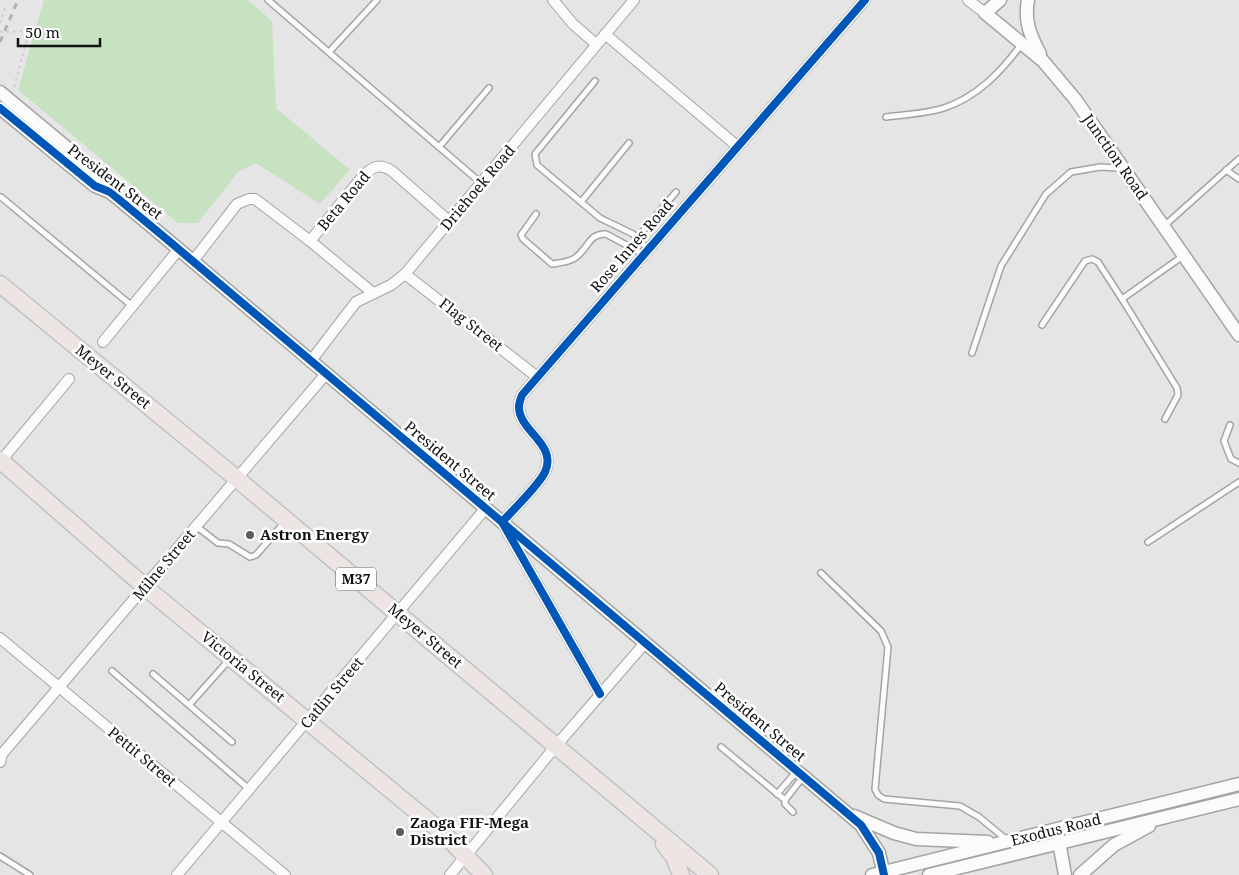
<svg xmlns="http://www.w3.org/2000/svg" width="1239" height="875" font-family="'Noto Serif',serif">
<rect width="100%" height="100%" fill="#e5e5e6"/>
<!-- green -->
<path fill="#c7e2c0" d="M44 0H248L272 21 276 108 349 169 351 168 320 204 256 163 238 172 198 223H178L18 90Z"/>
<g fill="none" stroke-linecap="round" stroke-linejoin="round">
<defs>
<g id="service">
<path d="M268 0 481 183"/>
<path d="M329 52 377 0"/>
<path d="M595 81 535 154 537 165 600 218 633 234 648 249"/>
<path d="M886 117C905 114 926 114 944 108 977 97 1001 72 1021 45"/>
<path d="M439 147 489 88"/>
<path d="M1226 170 1239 179"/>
<path d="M1 197 132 306"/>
<path d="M581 202 629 143"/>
<path d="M536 214 521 235 523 239 552 264C559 263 569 262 575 258 588 249 589 233 606 234L643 254"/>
<path d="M1164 226 1239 159"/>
<path d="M637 238 676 192"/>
<path d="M1122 299 1177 388 1178 395 1165 419"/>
<path d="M1042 325 1085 261 1092 259 1098 262 1122 299 1183 256"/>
<path d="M972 353 1001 266 1046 194 1071 172 1100 167 1120 168"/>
<path d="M1230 425 1224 441 1231 459 1239 463"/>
<path d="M196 526 218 543 229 544 250 557 256 555 284 523"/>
<path d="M1148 542 1239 482"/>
<path d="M821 573 881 631 888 647 875 789 878 795 884 799 960 806 979 817 1007 840"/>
<path d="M112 671 249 789"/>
<path d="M153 674 189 705 229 660"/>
<path d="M189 705 232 742"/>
<path d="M721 747 785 800V804L793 812"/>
<path d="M777 794 797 771"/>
<path d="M785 800 803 777"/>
<path d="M0 856 30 875"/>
</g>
<g id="minor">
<path d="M553 0 573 24 596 44"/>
<path d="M968 0 985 13"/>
<path d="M605 34 737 146"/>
<path d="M310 241 363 176C373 166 380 163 392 171L450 222"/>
<path d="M193 261 237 204 249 199H255L310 241 373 293"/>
<path d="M405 274 536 376"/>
<path d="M103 342 179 249"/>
<path d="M310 362 356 302 391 285 405 274 634 0"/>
<path d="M0 462 69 379"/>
<path d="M0 638 285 875"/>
<path d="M600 694 502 522C513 510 539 485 545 472 558 444 518 431 519 406 519 403 521 398 522 395L865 0"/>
<path d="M0 762 2 754 325 375"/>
<path d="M177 875 485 509"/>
<path d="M450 875 555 747 645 643"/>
</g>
<g id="tertiary">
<path d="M1000 0 985 13 1043 61 1075 99 1239 335"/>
<path d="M1028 0C1024 21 1030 35 1040 54"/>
<path d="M0 92 101 176 110 192"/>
<path d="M0 108 95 186 110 192 163 236 861 825 879 853 884 875"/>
<path d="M854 816 894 833 916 839 988 842"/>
<path d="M1058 836 1065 875"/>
<path d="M872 875 1239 784"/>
<path d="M929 875 1239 799"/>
<path d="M1080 875 1114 845 1149 826"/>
</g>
<g id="primary">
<path d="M0 284 236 478 710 875"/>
<path d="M0 460 145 587 444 834 484 875"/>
<path d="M664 844 674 857 681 875"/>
</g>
</defs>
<!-- service casing -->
<use href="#service" stroke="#a4a4a5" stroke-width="8"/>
<!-- minor casing -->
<use href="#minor" stroke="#a4a4a5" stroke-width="12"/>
<!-- tertiary casing -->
<use href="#tertiary" stroke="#a4a4a5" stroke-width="15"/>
<!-- primary casing -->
<use href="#primary" stroke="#c1c2c2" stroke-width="19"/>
<!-- path -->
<g stroke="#ccc" stroke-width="2" stroke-dasharray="2.5 4" stroke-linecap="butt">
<path d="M0 23 5 8"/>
<path d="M0 32 29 31 14 88"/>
</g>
<!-- service -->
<use href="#service" stroke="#fbfbfb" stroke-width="5"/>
<!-- minor -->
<use href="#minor" stroke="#fbfbfb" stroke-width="10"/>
<!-- tertiary -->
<use href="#tertiary" stroke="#fbfbfb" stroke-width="12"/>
<!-- primary -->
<use href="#primary" stroke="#ede4e4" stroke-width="16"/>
<!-- rail -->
<path stroke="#b1b2b2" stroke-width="3" stroke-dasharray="6 6" stroke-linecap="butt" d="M0 42 18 0"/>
<defs>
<g id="cycleway">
<path d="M0 108 95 186 110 192 163 236 861 825 879 853 884 875"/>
<path d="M600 694 502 522C513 510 539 485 545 472 558 444 518 431 519 406 519 403 521 398 522 395L865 0"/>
</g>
</defs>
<!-- cycleway casing -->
<use href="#cycleway" stroke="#fff" stroke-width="11"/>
<!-- cycleway -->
<use href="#cycleway" stroke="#0057b8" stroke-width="8"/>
</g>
<!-- markers -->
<g fill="#5b5c5c" stroke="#fff" stroke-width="2">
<circle cx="250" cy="535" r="5"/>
<circle cx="400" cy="832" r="5"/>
</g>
<g text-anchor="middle" stroke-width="5" stroke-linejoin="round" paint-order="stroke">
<!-- shield labels -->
<rect fill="#fff" stroke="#585959" stroke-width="1" x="336" y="567.5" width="40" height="23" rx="4"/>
<g font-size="14" font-weight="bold" fill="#111212">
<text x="356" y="584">M37</text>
</g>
<!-- street labels -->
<g font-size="15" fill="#111212" stroke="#fff">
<text transform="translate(1115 157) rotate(55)" y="5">Junction Road</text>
<text transform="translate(115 182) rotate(37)" y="5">President Street</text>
<text transform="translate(478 188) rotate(-50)" y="5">Driehoek Road</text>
<text transform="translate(344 201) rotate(-50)" y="5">Beta Road</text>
<text transform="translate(632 246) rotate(-49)" y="5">Rose Innes Road</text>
<text transform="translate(471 325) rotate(38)" y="5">Flag Street</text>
<text transform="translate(113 377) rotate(39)" y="5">Meyer Street</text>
<text transform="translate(450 461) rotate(40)" y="5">President Street</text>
<text transform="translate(164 565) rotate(-50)" y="5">Milne Street</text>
<text transform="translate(425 636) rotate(40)" y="5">Meyer Street</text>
<text transform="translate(243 667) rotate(39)" y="5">Victoria Street</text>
<text transform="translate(332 693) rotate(-50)" y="5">Catlin Street</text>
<text transform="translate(760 722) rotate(40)" y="5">President Street</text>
<text transform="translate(142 757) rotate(40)" y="5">Pettit Street</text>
<text transform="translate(1056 830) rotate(-14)" y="5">Exodus Road</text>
</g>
<!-- poi labels -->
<g font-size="15" font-weight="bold" fill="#111212" stroke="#fff" text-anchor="start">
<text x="260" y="540">Astron Energy</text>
<text x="410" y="828">Zaoga FIF-Mega<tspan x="410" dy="17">District</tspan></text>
</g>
</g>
<!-- scale -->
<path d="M18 38v8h82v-8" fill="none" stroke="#111212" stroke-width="2.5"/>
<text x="25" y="38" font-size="15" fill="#111212" stroke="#ffffff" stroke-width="4" paint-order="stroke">50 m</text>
</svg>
